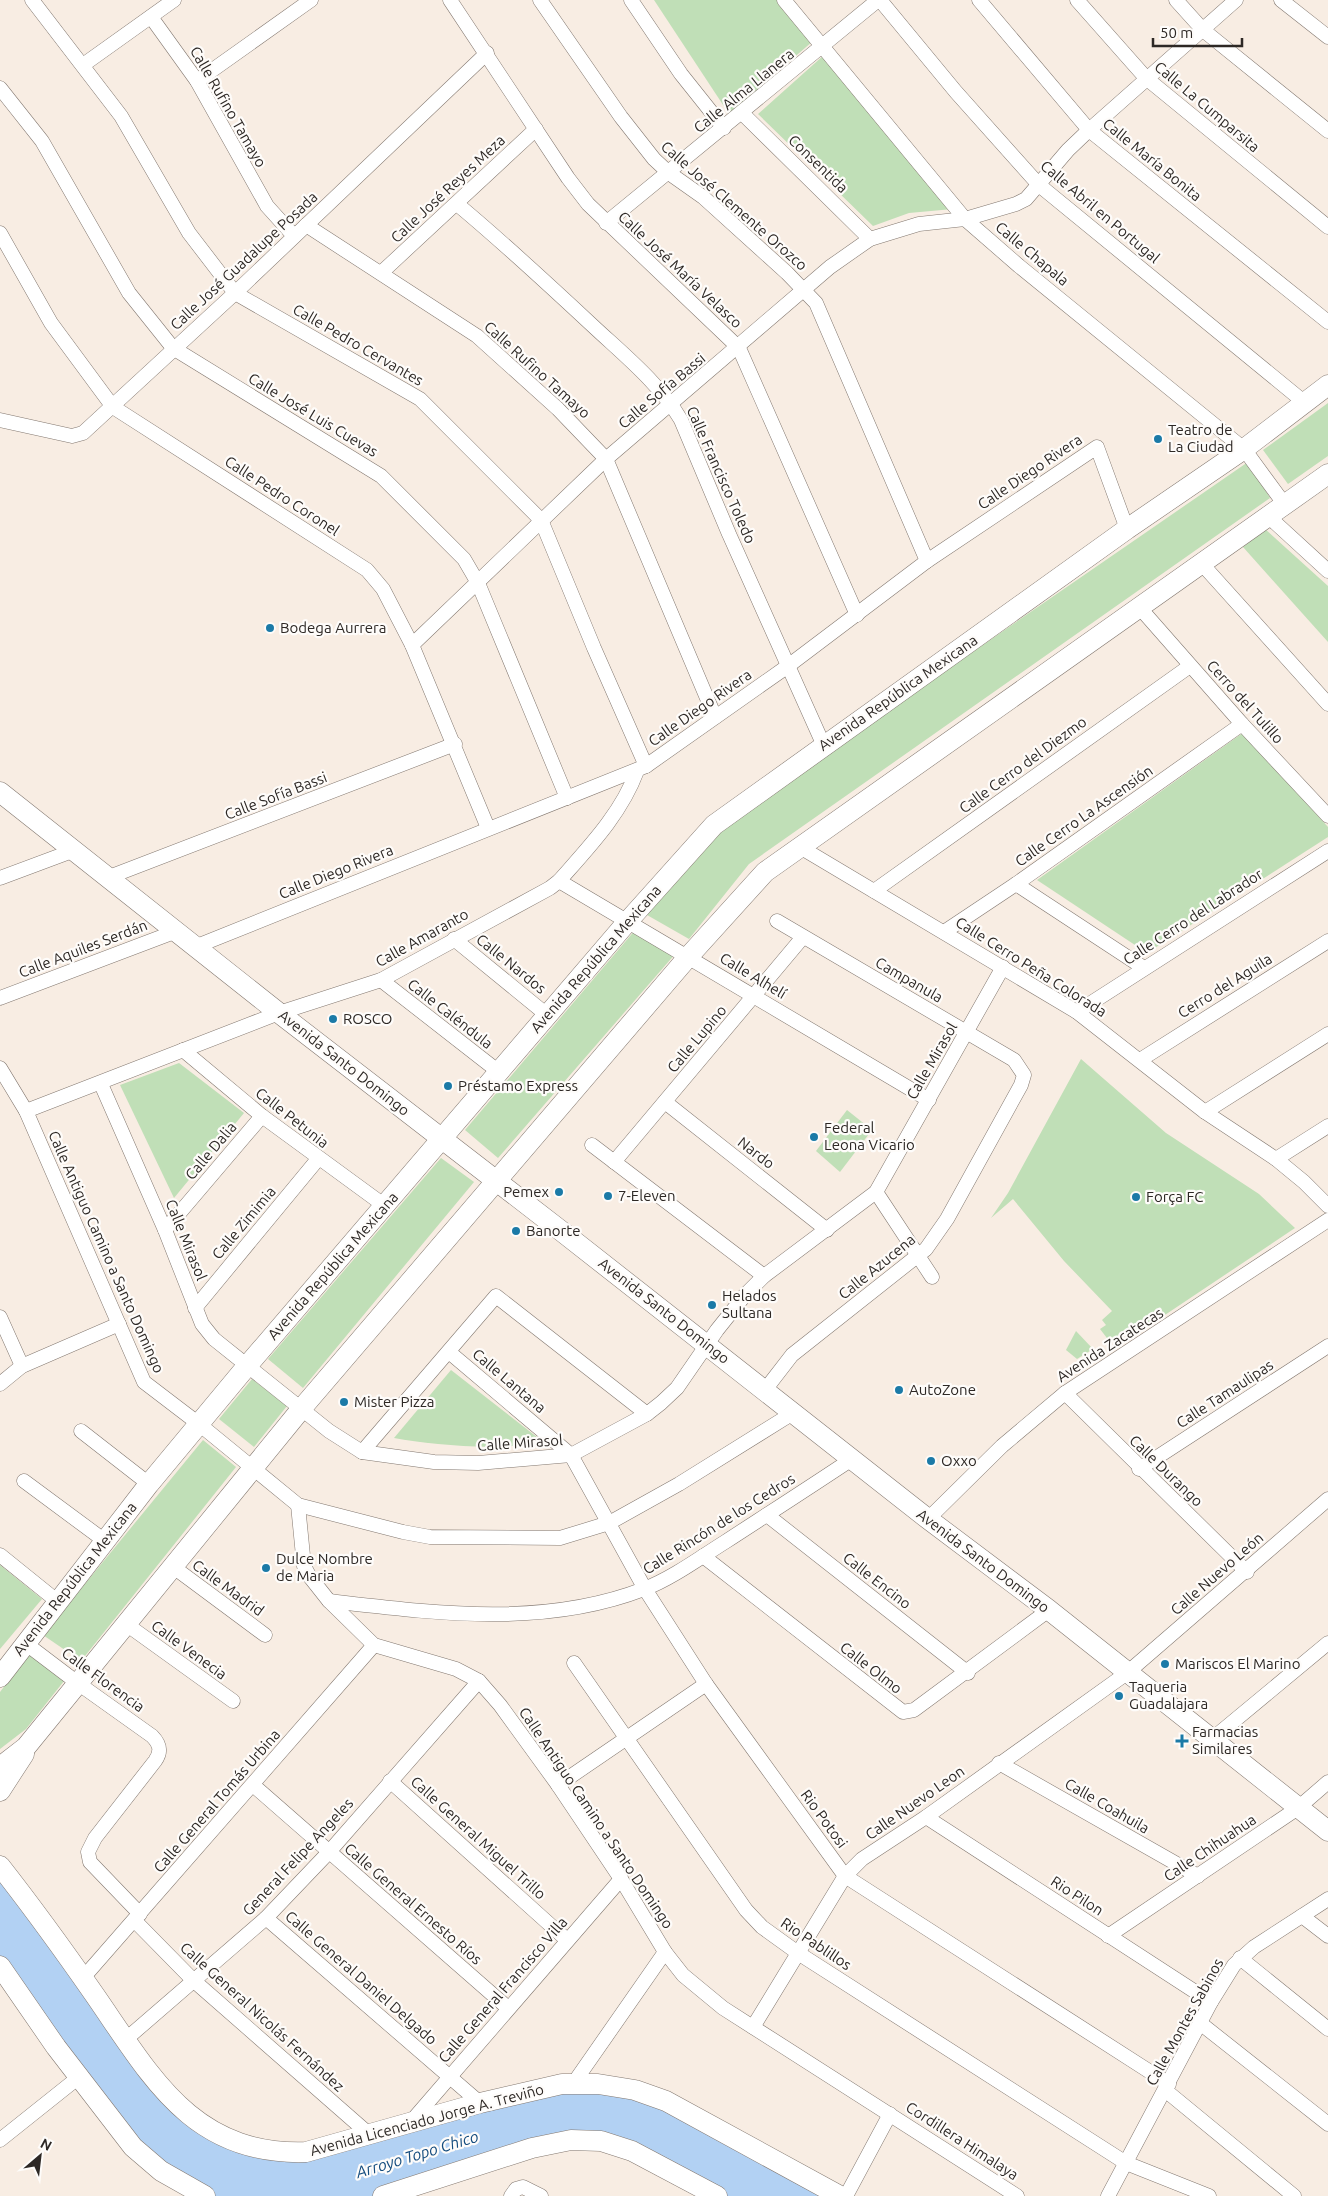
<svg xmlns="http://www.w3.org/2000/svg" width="1328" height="2196" font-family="Ubuntu,sans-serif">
<rect width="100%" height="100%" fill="#f8ede3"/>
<!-- green -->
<g fill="#c0dfb7">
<path d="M654 0H781L813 41 729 114Z"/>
<path d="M824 55 953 209 909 213 873 226 758 114Z"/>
<path d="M1328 403V456L1288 484 1263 450Z"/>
<path d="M1248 462 1270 498 749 864 689 939 647 915 722 825Z"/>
<path d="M1265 529 1328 586V642L1243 547Z"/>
<path d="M1244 732 1328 827V837L1147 953 1037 880Z"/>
<path d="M636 929 676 953 498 1158 465 1130Z"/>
<path d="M1081 1059 1166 1133 1259 1194 1295 1228 1132 1337 1128 1331 1110 1342 1100 1329 1106 1325 1102 1320 1112 1311 1064 1261 1013 1199 991 1218 1008 1193Z"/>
<path d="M179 1063 244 1113 174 1198 120 1085Z"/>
<path d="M847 1110 872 1130 840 1172 816 1151Z"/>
<path d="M441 1158 474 1182 303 1388 268 1359Z"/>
<path d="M1076 1331 1093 1349 1077 1359 1066 1350Z"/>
<path d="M451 1370 542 1441C503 1452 434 1445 394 1438Z"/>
<path d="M252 1379 287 1406 254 1447 219 1419Z"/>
<path d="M203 1440 236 1467 81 1661 43 1635Z"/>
<path d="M0 1565 42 1599 0 1649Z"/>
<path d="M29 1653 64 1681 26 1729 0 1749V1692Z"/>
</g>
<!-- water -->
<path fill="#b2d1f3" d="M0 1866 191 2118 281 2153 562 2084 635 2090 840 2196H717L632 2151 571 2140 383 2196H205L161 2171 0 1966Z"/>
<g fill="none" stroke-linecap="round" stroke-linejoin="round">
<defs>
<g id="street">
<path d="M32 0 121 116 189 233 235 293 420 399 541 520 594 648 646 766"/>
<path d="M450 0 568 178 588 204 739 348 857 615"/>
<path d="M540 0 621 117 654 159 669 173 703 197 787 273 816 303 927 561"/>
<path d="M631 0 681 74 724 128"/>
<path d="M784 0 965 219 1019 266 1244 449 1285 505"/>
<path d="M880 0 956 92 1039 185 1304 402"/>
<path d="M979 0 1089 130 1328 322"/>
<path d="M1077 0 1146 78 1328 227"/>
<path d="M1176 0 1203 30 1328 131"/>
<path d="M1281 0 1328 37"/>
<path d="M151 17 197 81 267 206 294 236"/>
<path d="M83 65 174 0"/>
<path d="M197 81 311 0"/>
<path d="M0 88 42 141 129 293 173 348 381 476 464 559 478 583 567 798"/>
<path d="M742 113 870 239"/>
<path d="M457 204C504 243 548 284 593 326 624 355 659 383 681 420L729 534 824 746"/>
<path d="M606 223 878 0"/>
<path d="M306 225 477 336 558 409 606 459 715 717"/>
<path d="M0 233 51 323 113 407 367 570 383 589 412 645 488 828"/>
<path d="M381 273 536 129"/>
<path d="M0 420 72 436 83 433 235 293 487 53"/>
<path d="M1269 517 1328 571"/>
<path d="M1202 564 1328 704"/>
<path d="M1140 608 1242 724 1328 816"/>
<path d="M412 645 606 459 830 267 870 239 919 224 965 219 1016 204 1026 199 1068 150 1089 130 1236 0"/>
<path d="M800 847 1077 1012 1205 1112 1276 1159 1304 1182 1328 1206"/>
<path d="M109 877 455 744"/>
<path d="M0 878 75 850"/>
<path d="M559 881 929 1100"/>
<path d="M1016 884 1144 968"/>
<path d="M874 891 1190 666"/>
<path d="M944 932 1016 884 1242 724"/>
<path d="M454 939 547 1015"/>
<path d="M197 946 646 766 788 666 927 561 1097 447 1127 529"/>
<path d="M381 980 499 1072"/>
<path d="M0 998 177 931"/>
<path d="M1077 1012 1328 851"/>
<path d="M183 1050 262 1116 385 1206"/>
<path d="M1140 1060 1328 941"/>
<path d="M0 1068 26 1111 144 1382 199 1424 298 1505 403 1532 430 1537 560 1538 609 1523 679 1484 793 1413"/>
<path d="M101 1084 165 1230 202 1324 214 1339 329 1431 362 1452 434 1462 478 1463 571 1455 647 1414 661 1403 677 1388 717 1330 745 1295 764 1276 876 1192 1003 967"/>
<path d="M665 1102 827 1230"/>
<path d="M26 1111 279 1013 381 980 550 888 559 881C589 847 621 814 637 771"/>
<path d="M1205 1112 1328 1034"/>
<path d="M592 1145 764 1276"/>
<path d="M1276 1159 1328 1126"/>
<path d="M614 1162 803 937"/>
<path d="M876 1192 932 1277"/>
<path d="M165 1230 262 1116"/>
<path d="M195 1308 318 1159"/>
<path d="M0 1317 22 1366"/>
<path d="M449 1352 571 1455 645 1589 706 1684 845 1876 1169 2084"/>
<path d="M0 1384 22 1366 119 1324"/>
<path d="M765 1390 792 1355 926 1249 947 1219 1021 1085 1024 1075 1014 1060 777 921"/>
<path d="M1065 1393 1247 1572"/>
<path d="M81 1431 149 1484"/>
<path d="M362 1452 496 1296 647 1414"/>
<path d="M1139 1469 1328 1346"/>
<path d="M24 1481 105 1541"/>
<path d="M298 1505 304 1566 310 1577 329 1601 374 1645 456 1669 479 1681 500 1705 558 1785 621 1879 665 1952 683 1975 723 2008 1017 2196"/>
<path d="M767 1515 968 1673"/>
<path d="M928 1519 1002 1446 1065 1393 1328 1220"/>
<path d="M0 1555 57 1601"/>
<path d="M703 1556 903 1712 914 1710 1049 1610"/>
<path d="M172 1566 265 1635"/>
<path d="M329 1601C434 1613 543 1628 644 1589 671 1579 701 1557 725 1542 768 1514 810 1487 852 1459"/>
<path d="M126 1624 233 1701"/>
<path d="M25 1643 79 1684 152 1736C160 1744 162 1751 155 1761L95 1838 88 1852 90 1862 140 1914"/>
<path d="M574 1663 746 1910 762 1927 798 1953 1126 2163 1209 2196"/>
<path d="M1211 1740 1328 1643"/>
<path d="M999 1763 1198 1876"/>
<path d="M390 1781 567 1940"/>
<path d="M253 1785 508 2008"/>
<path d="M558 1785 706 1684"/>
<path d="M926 1817 1211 2002"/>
<path d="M1302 1916 1328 1936"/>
<path d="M266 1918 480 2103"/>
<path d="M135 1921 193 1980 370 2135"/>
<path d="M1108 1936 1298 1808 1328 1782"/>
<path d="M1240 1958 1328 2029"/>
<path d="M83 1978 374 1645"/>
<path d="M1200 2023 1328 2124"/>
<path d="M753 2027 845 1876 862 1859 926 1817 1127 1673 1328 1499"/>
<path d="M125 2040 266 1918 329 1852 479 1681"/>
<path d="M573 2084 665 1952"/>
<path d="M1165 2090 1294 2196"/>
<path d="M410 2123 621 1879"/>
<path d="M0 2140 79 2077"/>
<path d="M511 2196 516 2189 523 2187 541 2196"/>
<path d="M846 2196 890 2114"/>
<path d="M1108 2196 1211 2002 1234 1965 1254 1947 1328 1899"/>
</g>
<g id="secondary">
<path d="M0 792 279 1013 560 1230 928 1519 1049 1610 1328 1831"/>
<path d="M0 1677 149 1484 247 1366 628 921 714 825 1127 529 1244 449 1328 385"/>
<path d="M0 1767 26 1747 302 1408 688 957 765 872 1328 474"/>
<path d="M0 1791 24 1754"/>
<path d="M0 1866C33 1908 64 1951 94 1994 151 2076 192 2156 306 2152L480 2103 562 2084H598L635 2090 666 2101 840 2196"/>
<path d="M0 1966 56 2047 133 2147 161 2171 205 2196"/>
<path d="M383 2196 532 2148 571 2140 601 2141 632 2151 717 2196"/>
</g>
</defs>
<!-- street casing -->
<use href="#street" stroke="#837870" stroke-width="15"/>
<!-- secondary casing -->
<use href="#secondary" stroke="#837870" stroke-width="21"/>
<!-- street -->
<use href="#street" stroke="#fff" stroke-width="14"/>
<!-- secondary -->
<use href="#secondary" stroke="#fff" stroke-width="20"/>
</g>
<!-- markers -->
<g fill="#1b7aa7" stroke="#fefcfa" stroke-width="2">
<circle cx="1158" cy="439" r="5"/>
<circle cx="270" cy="628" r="5"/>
<circle cx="333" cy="1019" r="5"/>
<circle cx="448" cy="1086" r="5"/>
<circle cx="814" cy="1137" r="5"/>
<circle cx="559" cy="1192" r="5"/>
<circle cx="608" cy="1196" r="5"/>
<circle cx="1136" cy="1197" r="5"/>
<circle cx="516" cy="1231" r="5"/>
<circle cx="712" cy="1305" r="5"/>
<circle cx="899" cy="1390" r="5"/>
<circle cx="344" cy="1402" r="5"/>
<circle cx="931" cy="1461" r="5"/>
<circle cx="266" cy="1568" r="5"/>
<circle cx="1165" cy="1664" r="5"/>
<circle cx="1119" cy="1696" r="5"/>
<path d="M1179.5 1733.5h5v5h5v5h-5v5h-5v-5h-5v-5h5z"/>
</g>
<g text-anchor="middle" stroke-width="4.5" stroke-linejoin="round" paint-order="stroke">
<!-- street labels -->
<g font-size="15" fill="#2d2825" stroke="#fefcfa">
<text transform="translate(744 91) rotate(-39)" y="5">Calle Alma Llanera</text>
<text transform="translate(228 107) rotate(60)" y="5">Calle Rufino Tamayo</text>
<text transform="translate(1207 107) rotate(40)" y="5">Calle La Cumparsita</text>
<text transform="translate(1152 160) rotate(39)" y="5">Calle María Bonita</text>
<text transform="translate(818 164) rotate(44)" y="5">Consentida</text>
<text transform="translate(448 189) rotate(-43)" y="5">Calle José Reyes Meza</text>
<text transform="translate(734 206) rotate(41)" y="5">Calle José Clemente Orozco</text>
<text transform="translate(1100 212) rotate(40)" y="5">Calle Abril en Portugal</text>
<text transform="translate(1032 254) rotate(40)" y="5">Calle Chapala</text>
<text transform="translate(244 261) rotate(-43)" y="5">Calle José Guadalupe Posada</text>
<text transform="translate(680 270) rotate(43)" y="5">Calle José María Velasco</text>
<text transform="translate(358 345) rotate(30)" y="5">Calle Pedro Cervantes</text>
<text transform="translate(537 370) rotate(42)" y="5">Calle Rufino Tamayo</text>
<text transform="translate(662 391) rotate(-40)" y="5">Calle Sofía Bassi</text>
<text transform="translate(313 415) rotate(31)" y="5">Calle José Luis Cuevas</text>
<text transform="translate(1030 472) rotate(-34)" y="5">Calle Diego Rivera</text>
<text transform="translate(721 475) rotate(66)" y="5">Calle Francisco Toledo</text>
<text transform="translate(282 496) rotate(33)" y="5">Calle Pedro Coronel</text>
<text transform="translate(898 693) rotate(-35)" y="5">Avenida República Mexicana</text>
<text transform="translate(1245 702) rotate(48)" y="5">Cerro del Tulillo</text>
<text transform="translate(700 708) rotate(-35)" y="5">Calle Diego Rivera</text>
<text transform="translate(1023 765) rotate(-36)" y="5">Calle Cerro del Diezmo</text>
<text transform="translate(276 796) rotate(-21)" y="5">Calle Sofía Bassi</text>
<text transform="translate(1084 816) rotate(-35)" y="5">Calle Cerro La Ascensión</text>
<text transform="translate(336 872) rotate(-22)" y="5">Calle Diego Rivera</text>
<text transform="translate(1193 917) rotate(-33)" y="5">Calle Cerro del Labrador</text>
<text transform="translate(422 938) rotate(-29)" y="5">Calle Amaranto</text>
<text transform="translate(83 949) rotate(-21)" y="5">Calle Aquiles Serdán</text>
<text transform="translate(596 959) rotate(-49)" y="5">Avenida República Mexicana</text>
<text transform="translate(511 964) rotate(39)" y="5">Calle Nardos</text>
<text transform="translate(1031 967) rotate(32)" y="5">Calle Cerro Peña Colorada</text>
<text transform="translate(753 976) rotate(31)" y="5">Calle Alhelí</text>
<text transform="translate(909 980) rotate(30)" y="5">Campanula</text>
<text transform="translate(1225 986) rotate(-32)" y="5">Cerro del Aguila</text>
<text transform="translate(450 1014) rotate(38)" y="5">Calle Caléndula</text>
<text transform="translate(697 1039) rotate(-50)" y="5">Calle Lupino</text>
<text transform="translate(932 1061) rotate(-60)" y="5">Calle Mirasol</text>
<text transform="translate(344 1063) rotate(38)" y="5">Avenida Santo Domingo</text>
<text transform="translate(292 1118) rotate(38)" y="5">Calle Petunia</text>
<text transform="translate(211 1151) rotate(-50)" y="5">Calle Dalia</text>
<text transform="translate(756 1153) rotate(38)" y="5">Nardo</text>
<text transform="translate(244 1223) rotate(-50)" y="5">Calle Zimimia</text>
<text transform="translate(186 1240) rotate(68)" y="5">Calle Mirasol</text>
<text transform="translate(106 1252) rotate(66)" y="5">Calle Antiguo Camino a Santo Domingo</text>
<text transform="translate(333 1266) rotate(-49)" y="5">Avenida República Mexicana</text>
<text transform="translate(877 1267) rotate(-39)" y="5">Calle Azucena</text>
<text transform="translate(664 1311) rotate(38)" y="5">Avenida Santo Domingo</text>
<text transform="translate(1110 1345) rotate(-33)" y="5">Avenida Zacatecas</text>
<text transform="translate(509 1381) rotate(40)" y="5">Calle Lantana</text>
<text transform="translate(1225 1394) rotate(-33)" y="5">Calle Tamaulipas</text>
<text transform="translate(520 1443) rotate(-4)" y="5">Calle Mirasol</text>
<text transform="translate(1166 1471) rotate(44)" y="5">Calle Durango</text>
<text transform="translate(719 1524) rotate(-32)" y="5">Calle Rincón de los Cedros</text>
<text transform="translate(983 1561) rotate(37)" y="5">Avenida Santo Domingo</text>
<text transform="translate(1217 1574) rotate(-41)" y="5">Calle Nuevo León</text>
<text transform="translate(75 1579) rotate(-52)" y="5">Avenida República Mexicana</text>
<text transform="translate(877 1581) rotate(38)" y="5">Calle Encino</text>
<text transform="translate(228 1588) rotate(36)" y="5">Calle Madrid</text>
<text transform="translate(189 1650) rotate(36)" y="5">Calle Venecia</text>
<text transform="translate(871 1668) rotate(38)" y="5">Calle Olmo</text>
<text transform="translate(103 1680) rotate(36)" y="5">Calle Florencia</text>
<text transform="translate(217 1801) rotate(-49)" y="5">Calle General Tomás Urbina</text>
<text transform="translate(915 1803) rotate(-35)" y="5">Calle Nuevo Leon</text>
<text transform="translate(1107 1806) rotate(30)" y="5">Calle Coahuila</text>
<text transform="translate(596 1818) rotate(56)" y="5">Calle Antiguo Camino a Santo Domingo</text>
<text transform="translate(824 1819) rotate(54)" y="5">Rio Potosi</text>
<text transform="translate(478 1838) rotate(42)" y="5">Calle General Miguel Trillo</text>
<text transform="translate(1210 1848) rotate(-34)" y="5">Calle Chihuahua</text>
<text transform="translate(298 1857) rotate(-47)" y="5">General Felipe Angeles</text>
<text transform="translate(1077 1896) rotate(33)" y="5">Rio Pilon</text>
<text transform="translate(413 1904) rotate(41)" y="5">Calle General Ernesto Ríos</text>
<text transform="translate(816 1944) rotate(34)" y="5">Rio Pablillos</text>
<text transform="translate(361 1978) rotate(41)" y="5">Calle General Daniel Delgado</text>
<text transform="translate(503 1990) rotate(-49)" y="5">Calle General Francisco Villa</text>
<text transform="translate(262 2017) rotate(42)" y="5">Calle General Nicolás Fernández</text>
<text transform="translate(1185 2022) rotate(-61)" y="5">Calle Montes Sabinos</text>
<text transform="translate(427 2120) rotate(-15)" y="5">Avenida Licenciado Jorge A. Treviño</text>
<text transform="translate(962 2141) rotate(33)" y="5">Cordillera Himalaya</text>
</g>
<!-- poi labels -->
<g font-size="15" fill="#2d2825" stroke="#fefcfa" text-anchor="start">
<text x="1168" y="435">Teatro de<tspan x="1168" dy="17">La Ciudad</tspan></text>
<text x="280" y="633">Bodega Aurrera</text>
<text x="343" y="1024">ROSCO</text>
<text x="458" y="1091">Préstamo Express</text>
<text x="824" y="1133">Federal<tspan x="824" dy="17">Leona Vicario</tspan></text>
<text x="549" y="1197" text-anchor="end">Pemex</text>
<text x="618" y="1201">7-Eleven</text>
<text x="1146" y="1202">Força FC</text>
<text x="526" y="1236">Banorte</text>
<text x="722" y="1301">Helados<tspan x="722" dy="17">Sultana</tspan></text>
<text x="909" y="1395">AutoZone</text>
<text x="354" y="1407">Mister Pizza</text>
<text x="941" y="1466">Oxxo</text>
<text x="276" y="1564">Dulce Nombre<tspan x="276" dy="17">de Maria</tspan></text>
<text x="1175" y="1669">Mariscos El Marino</text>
<text x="1129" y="1692">Taqueria<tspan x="1129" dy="17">Guadalajara</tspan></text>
<text x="1192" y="1737">Farmacias<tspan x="1192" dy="17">Similares</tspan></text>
</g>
<!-- water labels -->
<g font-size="16" font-style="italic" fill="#144c7e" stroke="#fefcfa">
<text transform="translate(417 2154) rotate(-17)" y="6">Arroyo Topo Chico</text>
</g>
</g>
<!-- north arrow -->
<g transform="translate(40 2156) rotate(28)" stroke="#fefcfa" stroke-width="4" paint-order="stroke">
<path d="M0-4L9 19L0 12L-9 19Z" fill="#2d2825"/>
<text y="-8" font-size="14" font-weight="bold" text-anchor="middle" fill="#2d2825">N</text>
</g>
<!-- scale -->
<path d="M1153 38v8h89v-8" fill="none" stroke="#2d2825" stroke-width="2.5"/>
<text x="1160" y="38" font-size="15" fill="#2d2825" stroke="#fefcfa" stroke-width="4" paint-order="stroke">50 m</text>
</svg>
